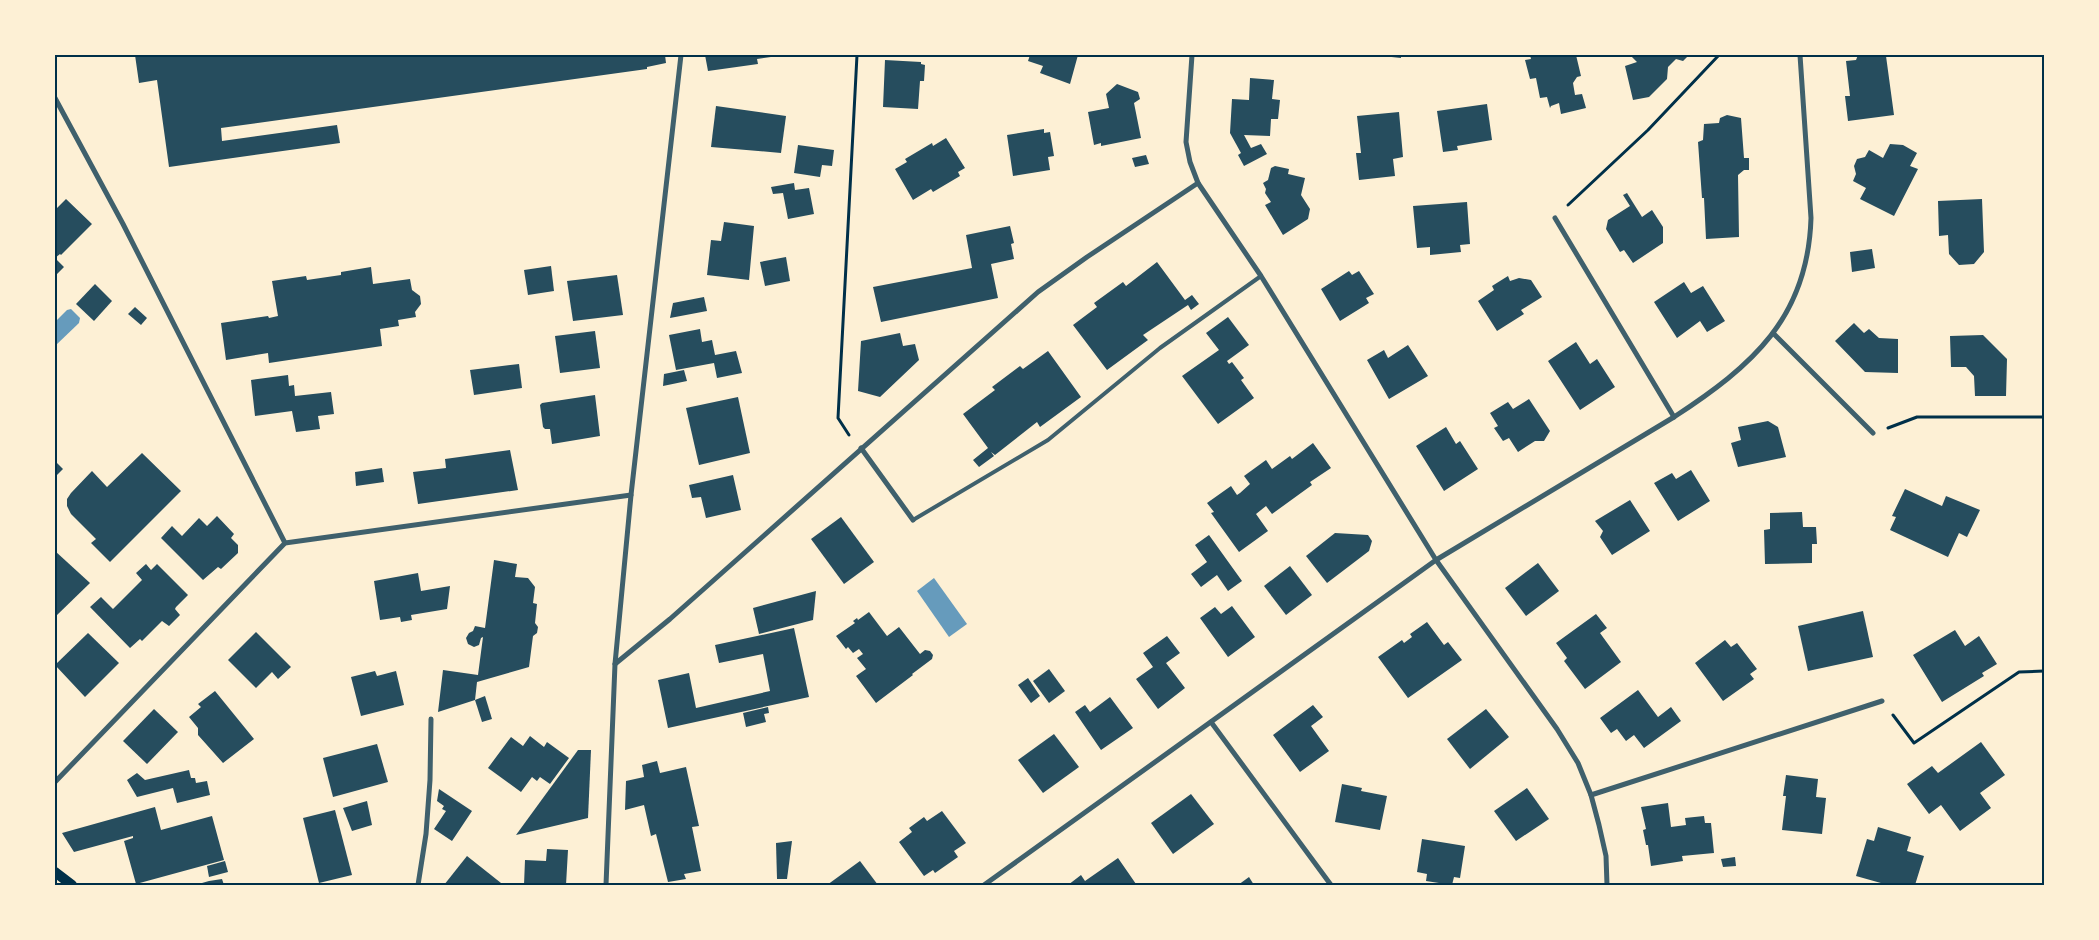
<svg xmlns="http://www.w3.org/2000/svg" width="2099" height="940" font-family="Overpass,sans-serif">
<rect width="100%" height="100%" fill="#fdf0d5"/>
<!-- water -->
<g fill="#669bbc">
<path d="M71 309 80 318 79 323 55 346V322L67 310Z"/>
<path d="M934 578 967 624 949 637 917 591Z"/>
</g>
<!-- building -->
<g fill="#264d5e">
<path d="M135 55H665L666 63 647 67V69L221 128 222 141 337 125 340 143 169 167 157 80 139 83Z"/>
<path d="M705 55H778V56L757 59 758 64 708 71Z"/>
<path d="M1030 55H1078L1070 84 1040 73 1043 66 1028 61Z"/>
<path d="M1382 55H1401V58L1382 56Z"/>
<path d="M1530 55H1576L1581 76 1577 77 1573 83 1575 95 1582 94 1586 108 1561 114 1559 103 1551 106 1550 108 1547 97 1540 98 1536 78 1530 79 1525 60 1531 59Z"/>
<path d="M1630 55H1689L1683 61 1676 59 1668 67 1667 79 1649 97 1633 100 1625 66 1637 62Z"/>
<path d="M1858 55 1886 56 1894 115 1848 121 1845 96H1850L1846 61 1856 60Z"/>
<path d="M885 60 921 62V64L925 65 924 81H920L918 109 883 107Z"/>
<path d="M1250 78 1274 80 1272 99 1280 100 1278 119H1271L1270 136 1244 135 1251 148 1261 144 1267 154 1244 166 1238 155 1241 153 1230 133 1232 99 1249 100Z"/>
<path d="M1117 84 1138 92 1140 99 1134 103 1141 138 1101 146V143L1094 145 1088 112 1109 108 1106 94Z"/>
<path d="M1487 104 1492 140 1457 146 1458 150 1443 152 1437 111Z"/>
<path d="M716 106 786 116 781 153 711 147Z"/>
<path d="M1399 112 1403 157 1393 159 1395 176 1359 180 1356 153H1361L1357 116Z"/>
<path d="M1727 115 1741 118 1744 158H1749V170H1744L1738 175 1739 237 1706 239 1704 198H1702L1698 142 1703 140 1704 124 1719 123 1720 118Z"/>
<path d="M1044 129V133L1050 132 1054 156 1048 157 1050 170 1013 176 1007 135Z"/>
<path d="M946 138 965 168 958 172 960 176 933 192 931 189 913 200 895 169 907 162 905 159 932 143 933 146Z"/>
<path d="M1890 144 1903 145 1917 153 1910 166 1918 169 1894 216 1860 199 1866 188 1853 181 1856 174 1854 166 1857 159 1865 157 1869 150 1883 158Z"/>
<path d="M798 145 834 150 832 166 822 165 820 177 794 173Z"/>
<path d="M1146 155 1149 164 1135 167 1132 158Z"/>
<path d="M1275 166 1289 169 1288 174 1305 178 1301 195 1310 209 1308 219 1283 235 1265 205 1271 202 1265 193 1266 189 1263 183 1268 180 1271 168Z"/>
<path d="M794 183 795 190 809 188 814 214 788 219 783 193 773 194 771 187Z"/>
<path d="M1627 193 1642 217 1652 210 1663 227V243L1633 263 1624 250 1620 252 1606 229 1608 220 1630 206 1623 195Z"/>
<path d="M66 199 92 224 61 255 60 254 55 258 64 267 55 276V210Z"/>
<path d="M1982 199 1984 252 1974 264 1959 265 1949 254 1948 235 1939 236 1938 201Z"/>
<path d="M1467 202 1470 244 1460 245 1461 252 1430 255V247L1417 248 1413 206Z"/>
<path d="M724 222 754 226 749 280 707 275 711 240 721 241Z"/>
<path d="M1010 226 1014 243 1011 244 1014 259 991 264 998 298 881 322 873 287 972 268 966 235Z"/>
<path d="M1872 249 1875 268 1852 272 1850 252Z"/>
<path d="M786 257 790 281 765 286 760 262Z"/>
<path d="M1157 262 1185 300 1192 295 1199 304 1191 310 1188 305 1143 335 1148 340 1107 370 1073 325 1097 307 1094 303 1123 282 1126 286Z"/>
<path d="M551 266 554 291 528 295 524 270Z"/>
<path d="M371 267 373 284 410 279 412 290 420 296 421 304 415 312 416 317 398 320 399 326 380 329 382 346 269 363 268 353 226 360 221 323 268 316 269 318 278 316 272 281 306 276 307 280 341 275V272Z"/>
<path d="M1349 271 1352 275 1359 271 1374 294 1366 298 1369 303 1340 321 1321 289Z"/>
<path d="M617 275 623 315 573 321 567 281Z"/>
<path d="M1508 276 1510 281 1519 278 1531 280 1542 297 1521 310 1524 314 1497 331 1478 301 1494 290 1492 286Z"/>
<path d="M1684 282 1691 293 1703 286 1725 321 1707 332 1700 321 1677 338 1654 302Z"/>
<path d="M95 284 112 301 94 321 76 304Z"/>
<path d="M704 297 707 311 670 318 673 303Z"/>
<path d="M135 307 147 318 141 325 128 314Z"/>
<path d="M1228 317 1249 345 1227 361 1229 364 1232 362 1244 378 1241 380 1254 398 1218 424 1182 376 1219 350 1206 333Z"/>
<path d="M1854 323 1864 333 1869 329 1879 338 1898 339V373L1865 372 1835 341Z"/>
<path d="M700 329 702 342 712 340 715 355 736 351 742 373 717 378 714 363 676 370 669 335Z"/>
<path d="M595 331 600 368 560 373 555 336Z"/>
<path d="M900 333 903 346 915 344 919 360 880 397 858 391 861 341Z"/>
<path d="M1983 335 2007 359 2006 396H1975L1974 376 1966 367H1951L1950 336Z"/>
<path d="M1576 342 1590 364 1597 359 1615 387 1580 410 1548 361Z"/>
<path d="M1408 345 1428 376 1389 399 1367 360 1384 350 1388 358Z"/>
<path d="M1048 351 1081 397 1040 427 1037 422 995 455 991 452 994 456 979 467 973 460 988 448 963 414 995 390 992 387 1020 366 1023 369Z"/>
<path d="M519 364 522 388 474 395 470 370Z"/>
<path d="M684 370 687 381 663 386 664 374Z"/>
<path d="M288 375 289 386 294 385 295 396 331 392 334 414 318 416 320 429 296 432 292 411 255 416 251 380Z"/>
<path d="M595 395 600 436 552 444 550 429H545L543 427 540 405 542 403Z"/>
<path d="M738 397 750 453 699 465 686 408Z"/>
<path d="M1529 399 1550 431 1544 441H1535L1518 452 1509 438 1503 441 1494 428 1498 426 1490 413 1508 402 1513 409Z"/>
<path d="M1768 421 1778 427 1786 457 1738 467 1731 443 1741 440 1738 427Z"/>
<path d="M1446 427 1456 444 1460 441 1478 469 1444 491 1416 446Z"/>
<path d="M1313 443 1331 468 1310 482 1312 485 1272 514 1266 506 1256 514 1268 531 1239 552 1211 513 1214 512 1207 503 1231 486 1237 495 1240 493 1250 484 1244 476 1266 460 1272 469 1290 456 1292 459Z"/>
<path d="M510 450 518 490 418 504 413 472 446 468 445 459Z"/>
<path d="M142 453 181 491 110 562 91 543 96 539 71 514 67 506V499L71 493 92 471 107 487Z"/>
<path d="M55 461 63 469 55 477Z"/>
<path d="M382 468 384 482 356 486 355 472Z"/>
<path d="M1691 470 1710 501 1678 521 1654 483 1672 473 1676 479Z"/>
<path d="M733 475 741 510 706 518 701 497 692 498 689 485Z"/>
<path d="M1905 489 1942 506 1946 496 1980 510 1967 537 1959 533 1948 557 1890 530 1896 517 1892 516Z"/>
<path d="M1630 500 1650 531 1612 555 1600 537 1603 531 1595 521Z"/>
<path d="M1802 512 1803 527H1816L1817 544H1812V563L1765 564 1764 530 1770 529V513Z"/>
<path d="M217 516 234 534 231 538 238 545V553L221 569 218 567 203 580 161 538 172 526 182 536 199 518 207 526Z"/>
<path d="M841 517 874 562 844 584 811 539Z"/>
<path d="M1335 533 1368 535 1372 541 1369 551 1327 583 1306 556Z"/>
<path d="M1209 535 1242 581 1228 591 1217 575 1201 587 1191 574 1207 562 1195 545Z"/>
<path d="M55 551 90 583 55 617Z"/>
<path d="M494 560 517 564 515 577 528 578 535 587 533 603 537 604 535 623 538 627 537 633 533 636 529 667 477 682 475 700 438 712 443 670 478 675 483 637 481 638 479 645 474 647 468 644 466 638 469 633 473 631 475 626 485 628Z"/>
<path d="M1538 563 1559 591 1526 616 1505 588Z"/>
<path d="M146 564 151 570 157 564 188 595 176 607 175 609 180 615 169 626 162 621 142 641 140 639 130 648 90 607 101 597 113 609 142 580 136 573Z"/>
<path d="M1290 566 1312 595 1286 615 1264 586Z"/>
<path d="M418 573 421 591 450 586 447 609 411 615 412 620 401 622 400 617 380 620 374 581Z"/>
<path d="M816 591 813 620 759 634 753 608Z"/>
<path d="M1232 606 1255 637 1228 657 1200 618 1215 607 1221 614Z"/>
<path d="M1863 611 1873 657 1808 671 1798 626Z"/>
<path d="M869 612 887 636 899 627 920 654 925 650 930 651 933 655 932 659 912 674 913 675 876 703 856 676 866 669 857 658 863 654 859 649 853 653 848 647 846 649 836 636 855 623 853 621 857 618 858 620Z"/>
<path d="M1596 614 1607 628 1600 633 1621 662 1585 689 1564 661 1567 658 1556 643Z"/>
<path d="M1427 622 1444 645 1448 642 1462 660 1408 698 1378 657 1402 640 1404 643 1412 637 1410 634Z"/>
<path d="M794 628 809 697 668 728 658 680 689 673 696 708 770 691 763 654 719 663 715 645Z"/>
<path d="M1955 630 1965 646 1979 636 1997 664 1982 673 1984 676 1942 702 1913 655Z"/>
<path d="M256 632 291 667 278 679 272 672 256 688 228 660Z"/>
<path d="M88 633 119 663 85 697 55 665Z"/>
<path d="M1167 636 1180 653 1166 663 1185 688 1158 709 1136 679 1153 667 1143 653Z"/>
<path d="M1725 640 1731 647 1737 643 1757 669 1750 674 1754 679 1723 701 1695 663Z"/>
<path d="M1049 669 1065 691 1049 703 1033 681Z"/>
<path d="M375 671 377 676 396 671 404 705 361 716 351 677Z"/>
<path d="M1028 678 1040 696 1031 703 1018 685Z"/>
<path d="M1638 690 1658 717 1671 707 1681 721 1644 748 1634 735 1626 741 1617 729 1611 733 1600 718Z"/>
<path d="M215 691 254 739 223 763 198 735V728L189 717 201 707 198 704Z"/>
<path d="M485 696 492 719 482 722 475 700Z"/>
<path d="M1110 697 1133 728 1101 750 1075 712 1085 705 1090 712Z"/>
<path d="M1313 705 1323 717 1311 726 1329 751 1300 772 1273 735Z"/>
<path d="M768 707 769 713 764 714 766 722 746 727 743 713Z"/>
<path d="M154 709 178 732 147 764 123 741Z"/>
<path d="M1486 709 1509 737 1470 769 1447 739Z"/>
<path d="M1054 734 1079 767 1043 793 1018 760Z"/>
<path d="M530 736 544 747 547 742 569 758 550 784 540 777 537 781 532 777 521 792 488 768 511 737 523 746Z"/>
<path d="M1981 742 2005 775 1980 793 1991 808 1960 831 1941 805 1929 814 1907 784 1932 766 1938 773Z"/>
<path d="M377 744 388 782 333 797 323 758Z"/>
<path d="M578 750H591L588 818 516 835Z"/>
<path d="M657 761 660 773 686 767 699 826 692 827 701 871 684 874 686 879 668 882 656 834 651 836 644 805 625 810 626 781 644 777 642 765Z"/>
<path d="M189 770 191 778H195L196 783 207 781 210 795 177 803 173 788 137 797 127 780 137 773 145 780Z"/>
<path d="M1786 775 1818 779 1816 797 1826 798 1822 834 1782 830 1786 796H1783Z"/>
<path d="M1342 784 1362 788 1361 791 1387 796 1380 830 1335 822Z"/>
<path d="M1527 788 1549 819 1516 841 1494 811Z"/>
<path d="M439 789 472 811 452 841 434 829 446 811 442 809 444 806 437 801Z"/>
<path d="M1191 794 1214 824 1173 854 1151 823Z"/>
<path d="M367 801 372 825 352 831 343 808Z"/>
<path d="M1668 803 1671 827 1686 825 1685 818 1704 816 1705 823H1711L1714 853 1682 856 1683 861 1651 866 1648 845H1646L1643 830 1646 829 1641 807Z"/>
<path d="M155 807 161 830 212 816 224 860 136 884 124 841 133 838V836L74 852 62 833Z"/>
<path d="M335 810 352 875 319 883 303 818Z"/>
<path d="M942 811 966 843 954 851 958 857 935 873 933 870 924 876 899 842 912 832 909 828 924 817 927 821Z"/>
<path d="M1878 827 1911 837 1907 851 1924 856 1915 885H1888L1856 876 1867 839 1874 841Z"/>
<path d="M1422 839 1465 846 1460 878 1454 877 1452 885 1426 881 1427 874 1417 872Z"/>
<path d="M792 841 787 879H777L776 843Z"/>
<path d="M547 849 568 850 566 885H524L525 860 546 861Z"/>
<path d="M467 856 501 883 500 885H444Z"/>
<path d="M1735 857 1736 866 1723 867 1721 859Z"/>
<path d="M1118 858 1136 884 1134 885H1068L1081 875 1085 881Z"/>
<path d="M225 861 228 872 209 877 207 866Z"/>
<path d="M860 861 878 885H827Z"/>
<path d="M1249 877 1254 885H1238Z"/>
<path d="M222 879 224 885H195L209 881Z"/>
</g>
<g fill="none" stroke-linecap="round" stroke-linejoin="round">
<!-- path -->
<g stroke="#003049" stroke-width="3">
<path d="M1568 205 1648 130 1719 55"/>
<path d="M1888 428 1917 417H2043"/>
<path d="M849 435 838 418 857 55"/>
<path d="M1893 715 1914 743 2019 672 2044 671"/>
</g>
<!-- service -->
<path stroke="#3f606c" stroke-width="4" d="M913 520 1048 440 1160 348 1261 276"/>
<!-- minor -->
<g stroke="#3f606c" stroke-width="5">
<path d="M1192 55 1186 142 1190 162 1198 183 1261 276 1436 560 1557 729 1578 763 1591 795 1599 825 1606 856 1607 885"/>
<path d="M55 98 123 224 285 543"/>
<path d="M1555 218 1674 417"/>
<path d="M1773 333 1873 433"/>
<path d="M861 448 913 520"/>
<path d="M615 664 670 619 1038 292 1087 257 1198 183"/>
<path d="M1211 722 1331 885"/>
<path d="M55 782 285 543 631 495"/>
<path d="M1591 795 1882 701"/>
<path d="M418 885 426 834 430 780 431 719"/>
<path d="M606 885 615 664 631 495 681 55"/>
<path d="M984 885 1436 560 1674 417C1752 366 1808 318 1811 218L1800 55"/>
</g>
<!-- secondary -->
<path stroke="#003049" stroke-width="10" d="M55 872 72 885"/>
</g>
<!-- border -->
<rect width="2099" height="940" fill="none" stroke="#fdf0d5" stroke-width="112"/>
<rect x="56" y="56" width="1987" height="828" fill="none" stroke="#003049" stroke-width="2"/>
</svg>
